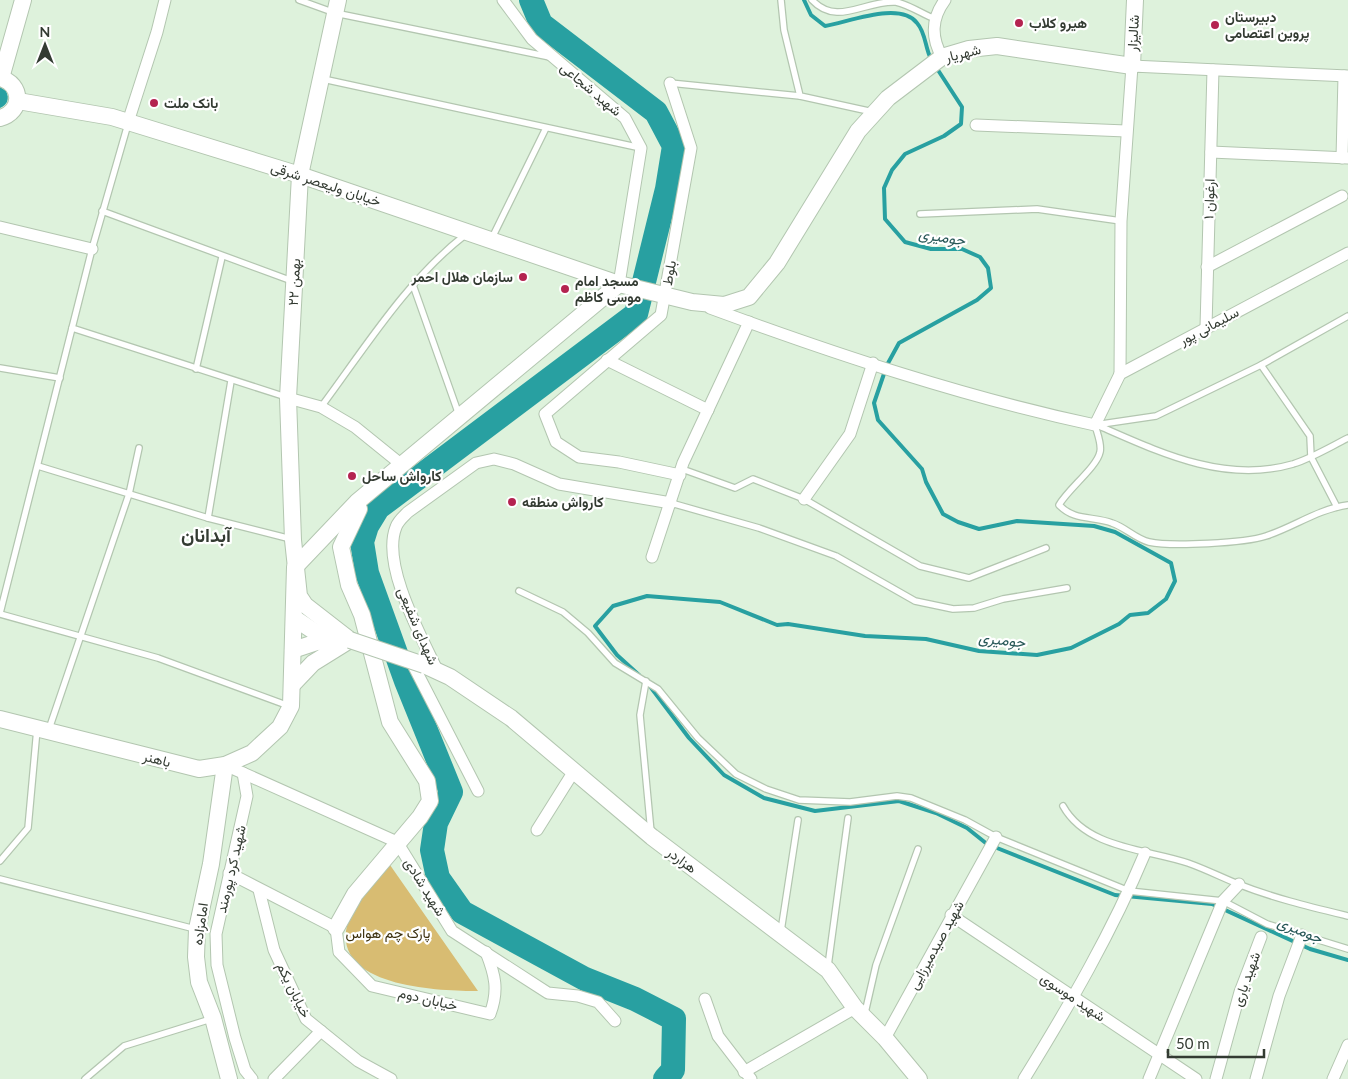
<svg xmlns="http://www.w3.org/2000/svg" width="1348" height="1079" font-family="Lato,Vazirmatn,sans-serif">
<rect width="100%" height="100%" fill="#def2dc"/>
<!-- green -->
<path fill="#d8bc72" d="M390 865 478 991C442 991 339 988 346 931 350 905 373 884 390 865Z"/>
<!-- water -->
<path fill="#28a0a1" d="M0 87 6 91C10 99 7 105 0 108Z"/>
<g fill="none" stroke-linecap="round" stroke-linejoin="round">
<!-- stream -->
<g stroke="#28a0a1" stroke-width="4">
<path d="M804 0 811 15 825 26C849 22 900 1 917 23 926 33 925 48 931 59"/>
<path d="M639 675 617 655 595 626 613 606 647 596 720 602 777 625 788 624 865 636 926 639 979 651 1037 655 1071 648 1119 624 1130 615 1148 613 1166 599 1175 581 1171 563 1115 532 1094 526 1017 521 979 529 958 522 943 514 926 482 922 469 878 420 874 403 887 365 899 343 977 300 991 288 988 268 980 257 962 249H931L905 242 885 219 884 188 892 170 905 154 944 136 961 124 962 107 936 67"/>
<path d="M649 685 689 738 724 775 764 798 815 811 899 801 936 813 967 828 987 844 1115 895 1212 904 1310 949 1348 960"/>
</g>
<!-- river -->
<path stroke="#28a0a1" stroke-width="24" d="M531 0 541 24 656 112 674 146 667 189 636 314 378 508 367 526 362 542 367 573 406 681 451 792 436 823 432 850 438 878 462 912 585 979 635 999 674 1019 673 1070 665 1079"/>
<defs>
<g id="lane">
<path d="M299 0 335 13 550 57"/>
<path d="M781 0 784 30 800 96 873 112"/>
<path d="M812 0C837 27 865 0 896 2 910 5 922 14 935 19"/>
<path d="M323 79 641 148"/>
<path d="M670 83 800 96"/>
<path d="M102 211 292 281"/>
<path d="M920 214 1037 209 1121 221"/>
<path d="M492 238 546 128"/>
<path d="M413 285 459 415"/>
<path d="M72 328 286 397"/>
<path d="M1261 365 1310 436 1311 457 1337 507"/>
<path d="M0 368 60 378"/>
<path d="M196 369 222 257"/>
<path d="M321 407C365 348 406 281 465 235"/>
<path d="M1095 425C1097 433 1102 444 1100 452 1097 467 1068 489 1059 505 1074 521 1093 516 1112 523 1125 527 1136 539 1149 542 1171 547 1245 543 1266 536 1294 527 1318 509 1348 505"/>
<path d="M1095 425 1156 416 1261 365 1348 316"/>
<path d="M1097 425C1159 452 1224 484 1293 464 1312 458 1330 447 1348 438"/>
<path d="M38 466 208 518 291 539"/>
<path d="M682 469 735 488 753 479 804 499 920 566 969 578 1046 548"/>
<path d="M671 503 759 528 836 556 915 601 953 609 974 608 1003 599 1067 588"/>
<path d="M208 518 231 381"/>
<path d="M519 591 563 612 588 633 615 663 658 689 698 738 736 774 766 789 799 800 850 802 897 796 911 798 965 820 996 837 1129 891 1223 901 1267 924 1348 949"/>
<path d="M0 613 92 249 128 124"/>
<path d="M0 614 158 658 289 706"/>
<path d="M646 681 640 715 651 832"/>
<path d="M49 729 129 494 139 448"/>
<path d="M1063 806C1087 849 1147 849 1188 863 1205 869 1221 877 1238 884 1273 898 1311 907 1348 916"/>
<path d="M0 861 28 828 37 729"/>
<path d="M0 879 195 929"/>
<path d="M781 931 798 820"/>
<path d="M828 966 848 818"/>
<path d="M865 1013 876 965 918 849"/>
<path d="M85 1079 124 1046 211 1019"/>
</g>
<g id="street">
<path d="M503 0 532 39 625 118 641 148 619 284"/>
<path d="M942 57C931 37 931 19 945 0"/>
<path d="M670 83 691 148 661 315 545 414 556 442 579 457 619 462 680 475"/>
<path d="M128 122 157 32 165 0"/>
<path d="M976 125 1126 131"/>
<path d="M1211 152 1348 158"/>
<path d="M1342 158 1344 76"/>
<path d="M0 227 92 249"/>
<path d="M1207 267 1342 196"/>
<path d="M710 308C835 354 964 397 1095 425L1120 374 1348 253"/>
<path d="M1206 327 1213 70"/>
<path d="M607 360 708 410"/>
<path d="M1120 374 1121 221 1132 66 1348 76"/>
<path d="M288 398 321 407 355 427 402 465"/>
<path d="M804 499 850 434 873 363"/>
<path d="M652 557 683 463 749 322"/>
<path d="M411 661 478 791"/>
<path d="M437 670C421 636 381 564 396 527 398 521 403 517 408 512L476 463 494 459 514 464 559 484 671 503"/>
<path d="M225 765 397 842 452 931 548 993 578 996 598 1002 615 1021"/>
<path d="M243 773 247 796 216 934 217 965 235 1038 245 1070 252 1079"/>
<path d="M537 830 574 771"/>
<path d="M229 873 336 928 339 952 372 986 490 1014C499 990 495 975 486 952"/>
<path d="M259 890 274 950 306 1019 358 1061 391 1079"/>
<path d="M951 915 1196 1079"/>
<path d="M705 999 718 1036 751 1079"/>
<path d="M885 1038 996 837"/>
<path d="M744 1072 855 1008"/>
<path d="M274 1079 321 1031"/>
<path d="M1024 1079C1069 1006 1112 932 1145 853"/>
<path d="M1149 1079 1223 901 1239 884"/>
<path d="M1216 1079 1240 992 1261 937"/>
<path d="M1256 1079 1279 996 1302 935"/>
<path d="M1333 1079 1348 1045"/>
</g>
<g id="secondary">
<path d="M338 0 300 175 288 398 293 540 299 596 305 605 350 640"/>
<path d="M0 78C23 84 23 112 0 118"/>
<path d="M1 78 23 0"/>
<path d="M18 101 112 117 300 175 619 284 692 302 724 305 749 297 777 263 858 131 888 98 942 57 969 49 997 46 1132 66 1135 0"/>
<path d="M294 618 318 634 345 639"/>
<path d="M293 650 317 642 333 641"/>
<path d="M424 665 450 677 511 718 652 837 828 970 855 1008 885 1038 919 1079"/>
<path d="M292 685 313 663 350 640"/>
<path d="M0 719 199 769 225 765 252 753 280 727 291 706 295 567 357 502 619 284"/>
<path d="M225 765 211 864 197 929 196 957 199 982 213 1018 229 1079"/>
<path d="M336 928 355 894 420 817 430 801 427 781 390 722 362 615 349 585 341 547 359 509"/>
</g>
</defs>
<!-- lane casing -->
<use href="#lane" stroke="#b3c6b0" stroke-width="8"/>
<!-- street casing -->
<use href="#street" stroke="#b3c6b0" stroke-width="13"/>
<!-- secondary casing -->
<use href="#secondary" stroke="#b3c6b0" stroke-width="18"/>
<!-- lane -->
<use href="#lane" stroke="#fff" stroke-width="5.5"/>
<!-- street -->
<use href="#street" stroke="#fff" stroke-width="11"/>
<!-- secondary -->
<use href="#secondary" stroke="#fff" stroke-width="16"/>
<defs>
<path id="secondary-bridge" d="M350 640 424 665"/>
</defs>
<!-- secondary-bridge casing -->
<use href="#secondary-bridge" stroke="#b3c6b0" stroke-width="18" stroke-linecap="butt"/>
<!-- secondary-bridge -->
<use href="#secondary-bridge" stroke="#fff" stroke-width="16"/>
</g>
<!-- markers -->
<g fill="#b42350" stroke="#fff" stroke-width="2">
<circle cx="1019" cy="23" r="5"/>
<circle cx="1215" cy="25" r="5"/>
<circle cx="154" cy="103" r="5"/>
<circle cx="523" cy="277" r="5"/>
<circle cx="565" cy="289" r="5"/>
<circle cx="352" cy="476" r="5"/>
<circle cx="512" cy="502" r="5"/>
</g>
<g text-anchor="middle" stroke-width="4.5" stroke-linejoin="round" paint-order="stroke">
<!-- poi labels -->
<g font-size="14" font-weight="bold" fill="#333b32" stroke="#fff" text-anchor="start">
<text x="1225" y="22">دبیرستان<tspan x="1225" dy="16">پروین اعتصامی</tspan></text>
<text x="1029" y="28">هیرو کلاب</text>
<text x="164" y="108">بانک ملت</text>
<text x="513" y="282" text-anchor="end">سازمان هلال احمر</text>
<text x="575" y="286">مسجد امام<tspan x="575" dy="16">موسی کاظم</tspan></text>
<text x="362" y="481">کارواش ساحل</text>
<text x="522" y="507">کارواش منطقه</text>
</g>
<!-- street labels -->
<g font-size="14" fill="#333b32" stroke="#fff">
<text transform="translate(1133 33) rotate(-87)" y="5">شالیزار</text>
<text transform="translate(963 53) rotate(-14)" y="5">شهریار</text>
<text transform="translate(591 89) rotate(40)" y="5">شهید شجاعی</text>
<text transform="translate(326 184) rotate(18)" y="5">خیابان ولیعصر شرقی</text>
<text transform="translate(1209 199) rotate(-88)" y="5">ارغوان ۱</text>
<text transform="translate(669 273) rotate(-80)" y="5">بلوط</text>
<text transform="translate(294 282) rotate(-87)" y="5">۲۲ بهمن</text>
<text transform="translate(1209 326) rotate(-28)" y="5">سلیمانی پور</text>
<text transform="translate(418 626) rotate(67)" y="5">شهدای شفیعی</text>
<text transform="translate(157 759) rotate(14)" y="5">باهنر</text>
<text transform="translate(682 860) rotate(37)" y="5">هزاردر</text>
<text transform="translate(231 869) rotate(-77)" y="5">شهید کرد پورمند</text>
<text transform="translate(425 887) rotate(58)" y="5">شهید شادی</text>
<text transform="translate(200 924) rotate(-82)" y="5">امامزاده</text>
<text transform="translate(936 945) rotate(-61)" y="5">شهید صیدمیرزایی</text>
<text transform="translate(1246 979) rotate(-70)" y="5">شهید یاری</text>
<text transform="translate(294 990) rotate(64)" y="5">خیابان یکم</text>
<text transform="translate(1073 997) rotate(34)" y="5">شهید موسوی</text>
<text transform="translate(428 999) rotate(13)" y="5">خیابان دوم</text>
</g>
<!-- park labels -->
<g font-size="14" fill="#3a2e0c" stroke="#fff">
<text x="388" y="938">پارک چم هواس</text>
</g>
<!-- water labels -->
<g font-size="15" font-style="italic" fill="#275757" stroke="#fff">
<text transform="translate(942 237) rotate(9)" y="5">جومیری</text>
<text transform="translate(1002 640) rotate(6)" y="5">جومیری</text>
<text transform="translate(1300 930) rotate(23)" y="5">جومیری</text>
</g>
<!-- district labels -->
<g font-size="19" font-weight="bold" fill="#333b32" stroke="#fff">
<text x="206" y="542">آبدانان</text>
</g>
</g>
<!-- north arrow -->
<g transform="translate(45 45)" stroke="#ffffff" stroke-width="4" paint-order="stroke">
<path d="M0-4L9 19L0 12L-9 19Z" fill="#333b32"/>
<text y="-8" font-size="14" font-weight="bold" text-anchor="middle" fill="#333b32">N</text>
</g>
<!-- scale -->
<path d="M1168 1049v8h96v-8" fill="none" stroke="#333b32" stroke-width="2.5"/>
<text x="1176" y="1049" font-size="15" fill="#333b32" stroke="#ffffff" stroke-width="4" paint-order="stroke">50 m</text>
</svg>
